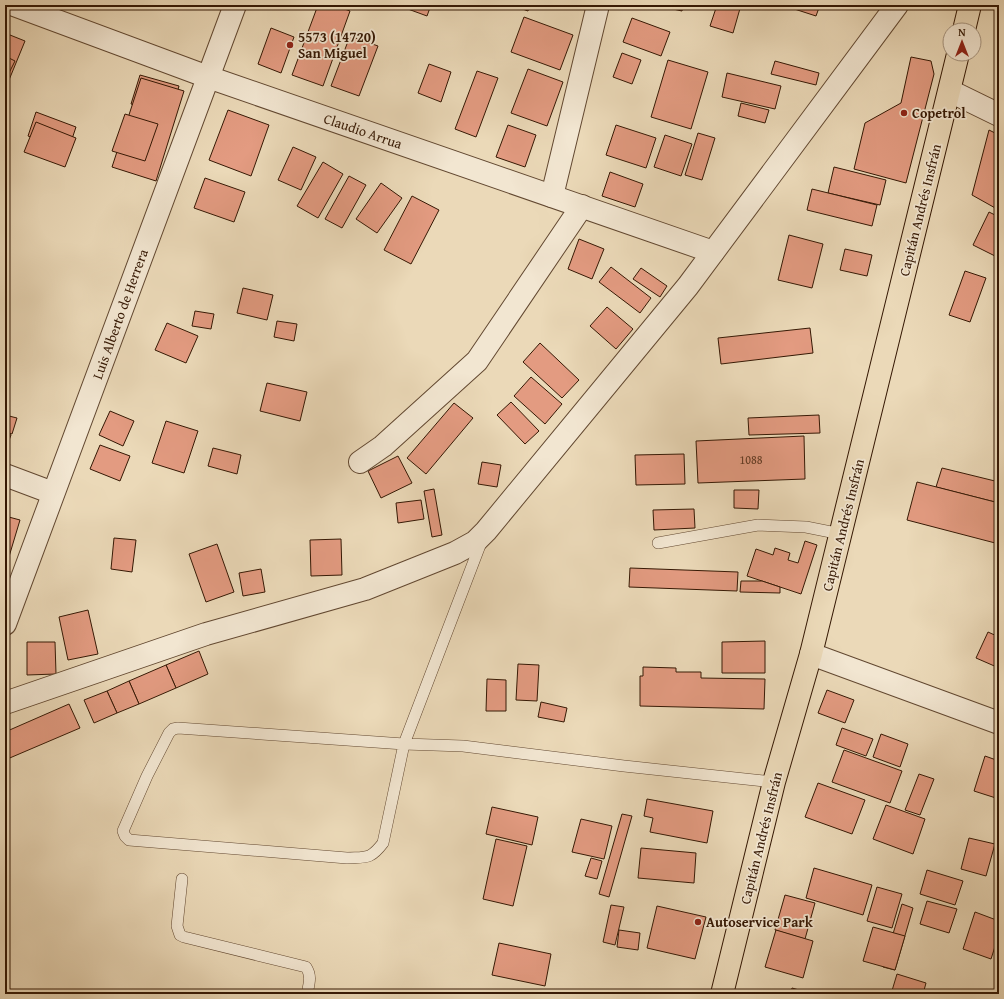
<svg xmlns="http://www.w3.org/2000/svg" width="1004" height="999" font-family="'Gentium Book Plus',serif">
<rect width="100%" height="100%" fill="#ebd9b8"/>
<filter id="stains"><feTurbulence type="fractalNoise" baseFrequency=".005" numOctaves="4"/><feColorMatrix values="0 0 0 0 .2 0 0 0 0 .09 0 0 0 0 .02 0 0 0 .5 -.17"/></filter>
<radialGradient id="worn" r=".72"><stop offset=".6" stop-color="#630" stop-opacity="0"/><stop offset="1" stop-color="#630" stop-opacity=".3"/></radialGradient>
<!-- building -->
<g fill="#e39b81" stroke="#351804">
<path d="M318 5H334L350 11 323 86 292 75Z"/>
<path d="M397 5H431L427 16Z"/>
<path d="M512 5H530L528 11Z"/>
<path d="M655 5H683L682 11Z"/>
<path d="M717 5H741L733 33 710 26Z"/>
<path d="M782 5H820L816 16Z"/>
<path d="M524 17 573 35 560 70 511 52Z"/>
<path d="M632 18 670 32 661 56 623 42Z"/>
<path d="M271 28 294 37 281 73 258 64Z"/>
<path d="M5 33 25 41 9 80 5 79Z"/>
<path d="M350 36 378 46 359 96 331 86Z"/>
<path d="M622 53 641 60 632 84 613 77Z"/>
<path d="M5 56 15 61 5 81Z"/>
<path d="M911 57 931 61 934 74 906 183 854 169 865 123 901 103Z"/>
<path d="M668 60 708 72 691 129 651 117Z"/>
<path d="M775 61 819 73 816 85 771 74Z"/>
<path d="M429 64 451 72 441 102 418 93Z"/>
<path d="M528 69 563 82 547 126 511 113Z"/>
<path d="M477 71 498 78 476 137 455 129Z"/>
<path d="M727 73 781 86 775 109 722 97Z"/>
<path d="M140 75 179 86 171 115 131 104Z"/>
<path d="M141 78 184 91 156 181 112 167Z"/>
<path d="M741 103 769 110 765 123 738 116Z"/>
<path d="M228 110 269 125 251 176 209 160Z"/>
<path d="M36 112 76 127 68 151 28 136Z"/>
<path d="M125 114 158 124 145 161 112 151Z"/>
<path d="M36 122 76 138 65 167 24 152Z"/>
<path d="M508 125 536 135 525 167 496 157Z"/>
<path d="M616 125 656 138 646 168 606 155Z"/>
<path d="M989 130 999 135V204L997 209 972 195Z"/>
<path d="M698 133 715 138 702 180 685 175Z"/>
<path d="M665 135 692 144 681 176 654 167Z"/>
<path d="M293 147 316 157 301 190 278 180Z"/>
<path d="M323 162 343 174 318 218 297 206Z"/>
<path d="M834 167 886 180 880 205 828 193Z"/>
<path d="M610 172 643 184 635 207 602 196Z"/>
<path d="M349 176 366 185 342 228 325 219Z"/>
<path d="M205 178 245 192 234 222 194 208Z"/>
<path d="M381 183 402 198 377 233 356 219Z"/>
<path d="M812 189 877 205 872 226 807 210Z"/>
<path d="M412 196 439 210 411 264 384 250Z"/>
<path d="M989 212 999 217V258L973 245Z"/>
<path d="M789 235 823 244 812 288 778 280Z"/>
<path d="M579 239 604 249 592 279 568 269Z"/>
<path d="M845 249 872 255 867 276 840 270Z"/>
<path d="M611 267 651 298 640 313 599 282Z"/>
<path d="M641 268 667 286 660 297 633 279Z"/>
<path d="M965 271 986 278 970 322 949 315Z"/>
<path d="M243 288 273 295 267 320 237 313Z"/>
<path d="M607 307 633 329 616 349 590 326Z"/>
<path d="M195 311 214 314 211 329 192 326Z"/>
<path d="M277 321 297 324 294 341 274 337Z"/>
<path d="M167 323 198 336 186 363 155 350Z"/>
<path d="M810 328 813 353 721 364 718 338Z"/>
<path d="M540 343 579 380 562 398 523 362Z"/>
<path d="M531 377 562 404 545 424 514 396Z"/>
<path d="M267 383 307 392 300 421 260 411Z"/>
<path d="M511 402 539 431 525 444 497 415Z"/>
<path d="M454 403 473 418 426 474 407 458Z"/>
<path d="M110 411 134 421 123 446 99 435Z"/>
<path d="M5 415 17 418 12 434 5 432Z"/>
<path d="M819 415 820 433 749 435 748 418Z"/>
<path d="M166 421 198 431 184 473 152 463Z"/>
<path d="M5 432 11 435 5 451Z"/>
<path d="M804 436 805 479 698 483 696 441Z"/>
<path d="M100 445 130 456 120 481 90 469Z"/>
<path d="M213 448 241 455 237 474 208 466Z"/>
<path d="M684 454 685 484 636 485 635 455Z"/>
<path d="M398 456 412 483 381 498 368 471Z"/>
<path d="M482 462 501 465 497 487 478 484Z"/>
<path d="M942 468 999 482 995 502 936 487Z"/>
<path d="M917 482 999 503V544L907 520Z"/>
<path d="M434 489 442 535 432 537 424 491Z"/>
<path d="M734 490H759L758 509 734 508Z"/>
<path d="M421 500 424 519 398 523 396 503Z"/>
<path d="M694 509 695 528 654 530 653 510Z"/>
<path d="M5 516 20 520 8 560 5 559Z"/>
<path d="M114 538 136 540 132 572 111 569Z"/>
<path d="M341 539 342 575 311 576 310 540Z"/>
<path d="M805 541 817 545 801 594 747 576 756 549 773 555 775 548 790 553 788 560 798 563Z"/>
<path d="M217 544 234 592 206 602 189 554Z"/>
<path d="M630 568 738 572 737 591 629 587Z"/>
<path d="M261 569 265 592 243 596 239 573Z"/>
<path d="M741 581H762L780 587V593L740 592Z"/>
<path d="M88 610 98 654 68 660 59 617Z"/>
<path d="M988 632 999 637V668L976 658Z"/>
<path d="M765 641V673H722V642Z"/>
<path d="M27 642H55L56 674 27 675Z"/>
<path d="M199 651 208 674 176 688 166 665Z"/>
<path d="M518 664 539 665 537 701 516 700Z"/>
<path d="M166 665 176 688 139 704 129 681Z"/>
<path d="M643 667 676 668V672H701V678L765 679 764 709 640 706V676H643Z"/>
<path d="M487 679 506 680V711H486Z"/>
<path d="M129 681 139 704 117 713 107 691Z"/>
<path d="M827 690 854 700 845 723 818 713Z"/>
<path d="M107 691 117 713 94 723 84 700Z"/>
<path d="M541 702 567 708 564 722 538 717Z"/>
<path d="M69 704 80 728 5 760V732Z"/>
<path d="M842 728 873 739 866 756 836 745Z"/>
<path d="M881 734 908 744 900 767 873 757Z"/>
<path d="M844 750 902 771 890 803 832 782Z"/>
<path d="M985 756 999 761V799L974 791Z"/>
<path d="M919 774 934 779 920 815 905 810Z"/>
<path d="M818 783 865 800 852 834 805 817Z"/>
<path d="M647 799 713 811 707 843 650 832 653 818 644 816Z"/>
<path d="M886 805 925 819 913 854 873 839Z"/>
<path d="M492 807 538 817 532 845 486 834Z"/>
<path d="M622 814 632 816 609 897 599 894Z"/>
<path d="M581 819 612 826 604 859 572 852Z"/>
<path d="M969 838 995 844 986 876 961 869Z"/>
<path d="M496 839 527 846 513 906 483 899Z"/>
<path d="M641 848 696 853 694 883 638 878Z"/>
<path d="M591 858 602 861 597 879 585 876Z"/>
<path d="M814 868 872 885 863 915 806 898Z"/>
<path d="M927 870 963 881 955 905 920 894Z"/>
<path d="M877 887 902 894 892 928 867 921Z"/>
<path d="M785 895 815 903 805 939 775 930Z"/>
<path d="M927 901 957 909 949 933 920 924Z"/>
<path d="M902 904 913 908 895 970 883 967Z"/>
<path d="M611 905 624 907 615 945 603 942Z"/>
<path d="M657 906 706 917 695 959 647 948Z"/>
<path d="M975 912 999 921V934L991 959 963 949Z"/>
<path d="M873 927 905 936 895 970 863 961Z"/>
<path d="M619 930 640 933 638 950 617 947Z"/>
<path d="M776 930 813 941 803 978 765 967Z"/>
<path d="M499 943 551 954 545 986 492 975Z"/>
<path d="M897 974 926 983 923 994H891Z"/>
<path d="M792 988 813 994H790Z"/>
</g>
<g fill="none" stroke-linecap="round" stroke-linejoin="round">
<defs>
<g id="service">
<path d="M482 540 404 744 463 746 624 766 774 782"/>
<path d="M658 543 758 525 806 527 841 534"/>
<path d="M178 728 404 744 383 843C370 860 366 857 347 858L129 840 125 836 123 831 147 776 169 733 173 729Z"/>
<path d="M182 879 177 926 180 935 184 937 306 967C312 976 309 984 307 994"/>
</g>
<g id="minor">
<path d="M14 5 208 77 713 252"/>
<path d="M950 91 999 115"/>
<path d="M552 196 598 5"/>
<path d="M360 462 383 446 477 361 582 206"/>
<path d="M5 475 53 493"/>
<path d="M5 624 235 5"/>
<path d="M811 654 999 723"/>
<path d="M5 703 206 634 365 589 455 553 475 542 486 531 688 286 897 5"/>
</g>
<g id="primary">
<path d="M964 30 970 5"/>
<path d="M722 994 774 782 811 654 958 54"/>
</g>
</defs>
<!-- service casing -->
<use href="#service" stroke="#624831" stroke-width="12"/>
<!-- minor casing -->
<use href="#minor" stroke="#624831" stroke-width="24"/>
<!-- primary casing -->
<use href="#primary" stroke="#351804" stroke-width="24"/>
<!-- service -->
<use href="#service" stroke="#f2e6d1" stroke-width="11"/>
<!-- minor -->
<use href="#minor" stroke="#f2e6d1" stroke-width="22"/>
<!-- primary -->
<use href="#primary" stroke="#ebd9b8" stroke-width="22"/>
</g>
<!-- markers -->
<g fill="#8f2418" stroke="#f2e6d1" stroke-width="1.5">
<circle cx="290" cy="45" r="4"/>
<circle cx="904" cy="113" r="4"/>
<circle cx="698" cy="922" r="4"/>
</g>
<g text-anchor="middle" stroke-width="3.5" stroke-linejoin="round" paint-order="stroke">
<!-- number labels -->
<g font-size="12" fill="#603923">
<text x="751" y="464">1088</text>
</g>
<!-- poi labels -->
<g font-size="14" font-weight="bold" fill="#351804" stroke="#f2e6d1" text-anchor="start">
<text x="298" y="42">5573 (14720)<tspan x="298" dy="16">San Miguel</tspan></text>
<text x="912" y="118">Copetrol</text>
<text x="706" y="927">Autoservice Park</text>
</g>
<!-- street labels -->
<g font-size="14" fill="#351804" stroke="#f2e6d1">
<text transform="translate(363 131) rotate(19)" y="5">Claudio Arrua</text>
<text transform="translate(920 210) rotate(-76)" y="5">Capitán Andrés Insfrán</text>
<text transform="translate(120 314) rotate(-70)" y="5">Luis Alberto de Herrera</text>
<text transform="translate(843 525) rotate(-76)" y="5">Capitán Andrés Insfrán</text>
<text transform="translate(761 838) rotate(-76)" y="5">Capitán Andrés Insfrán</text>
</g>
</g>
<!-- margin -->
<rect width="1004" height="999" fill="none" stroke="#ebd9b8" stroke-width="20"/>
<rect x="6" y="6" width="992" height="987" fill="none" stroke="#351804" stroke-width="2"/>
<rect x="10" y="10" width="984" height="979" fill="none" stroke="#351804"/>
<!-- north arrow -->
<g transform="translate(962 42)"><circle r="19" fill="#f2e6d1" stroke="#a6947f"/>
<path d="M0-3L7 15L0 10L-7 15Z" fill="#8f2418"/>
<text y="-6" font-size="11" font-weight="bold" text-anchor="middle" fill="#351804">N</text>
</g>
<rect width="100%" height="100%" filter="url(#stains)"/>
<rect width="100%" height="100%" fill="url(#worn)"/>
</svg>
